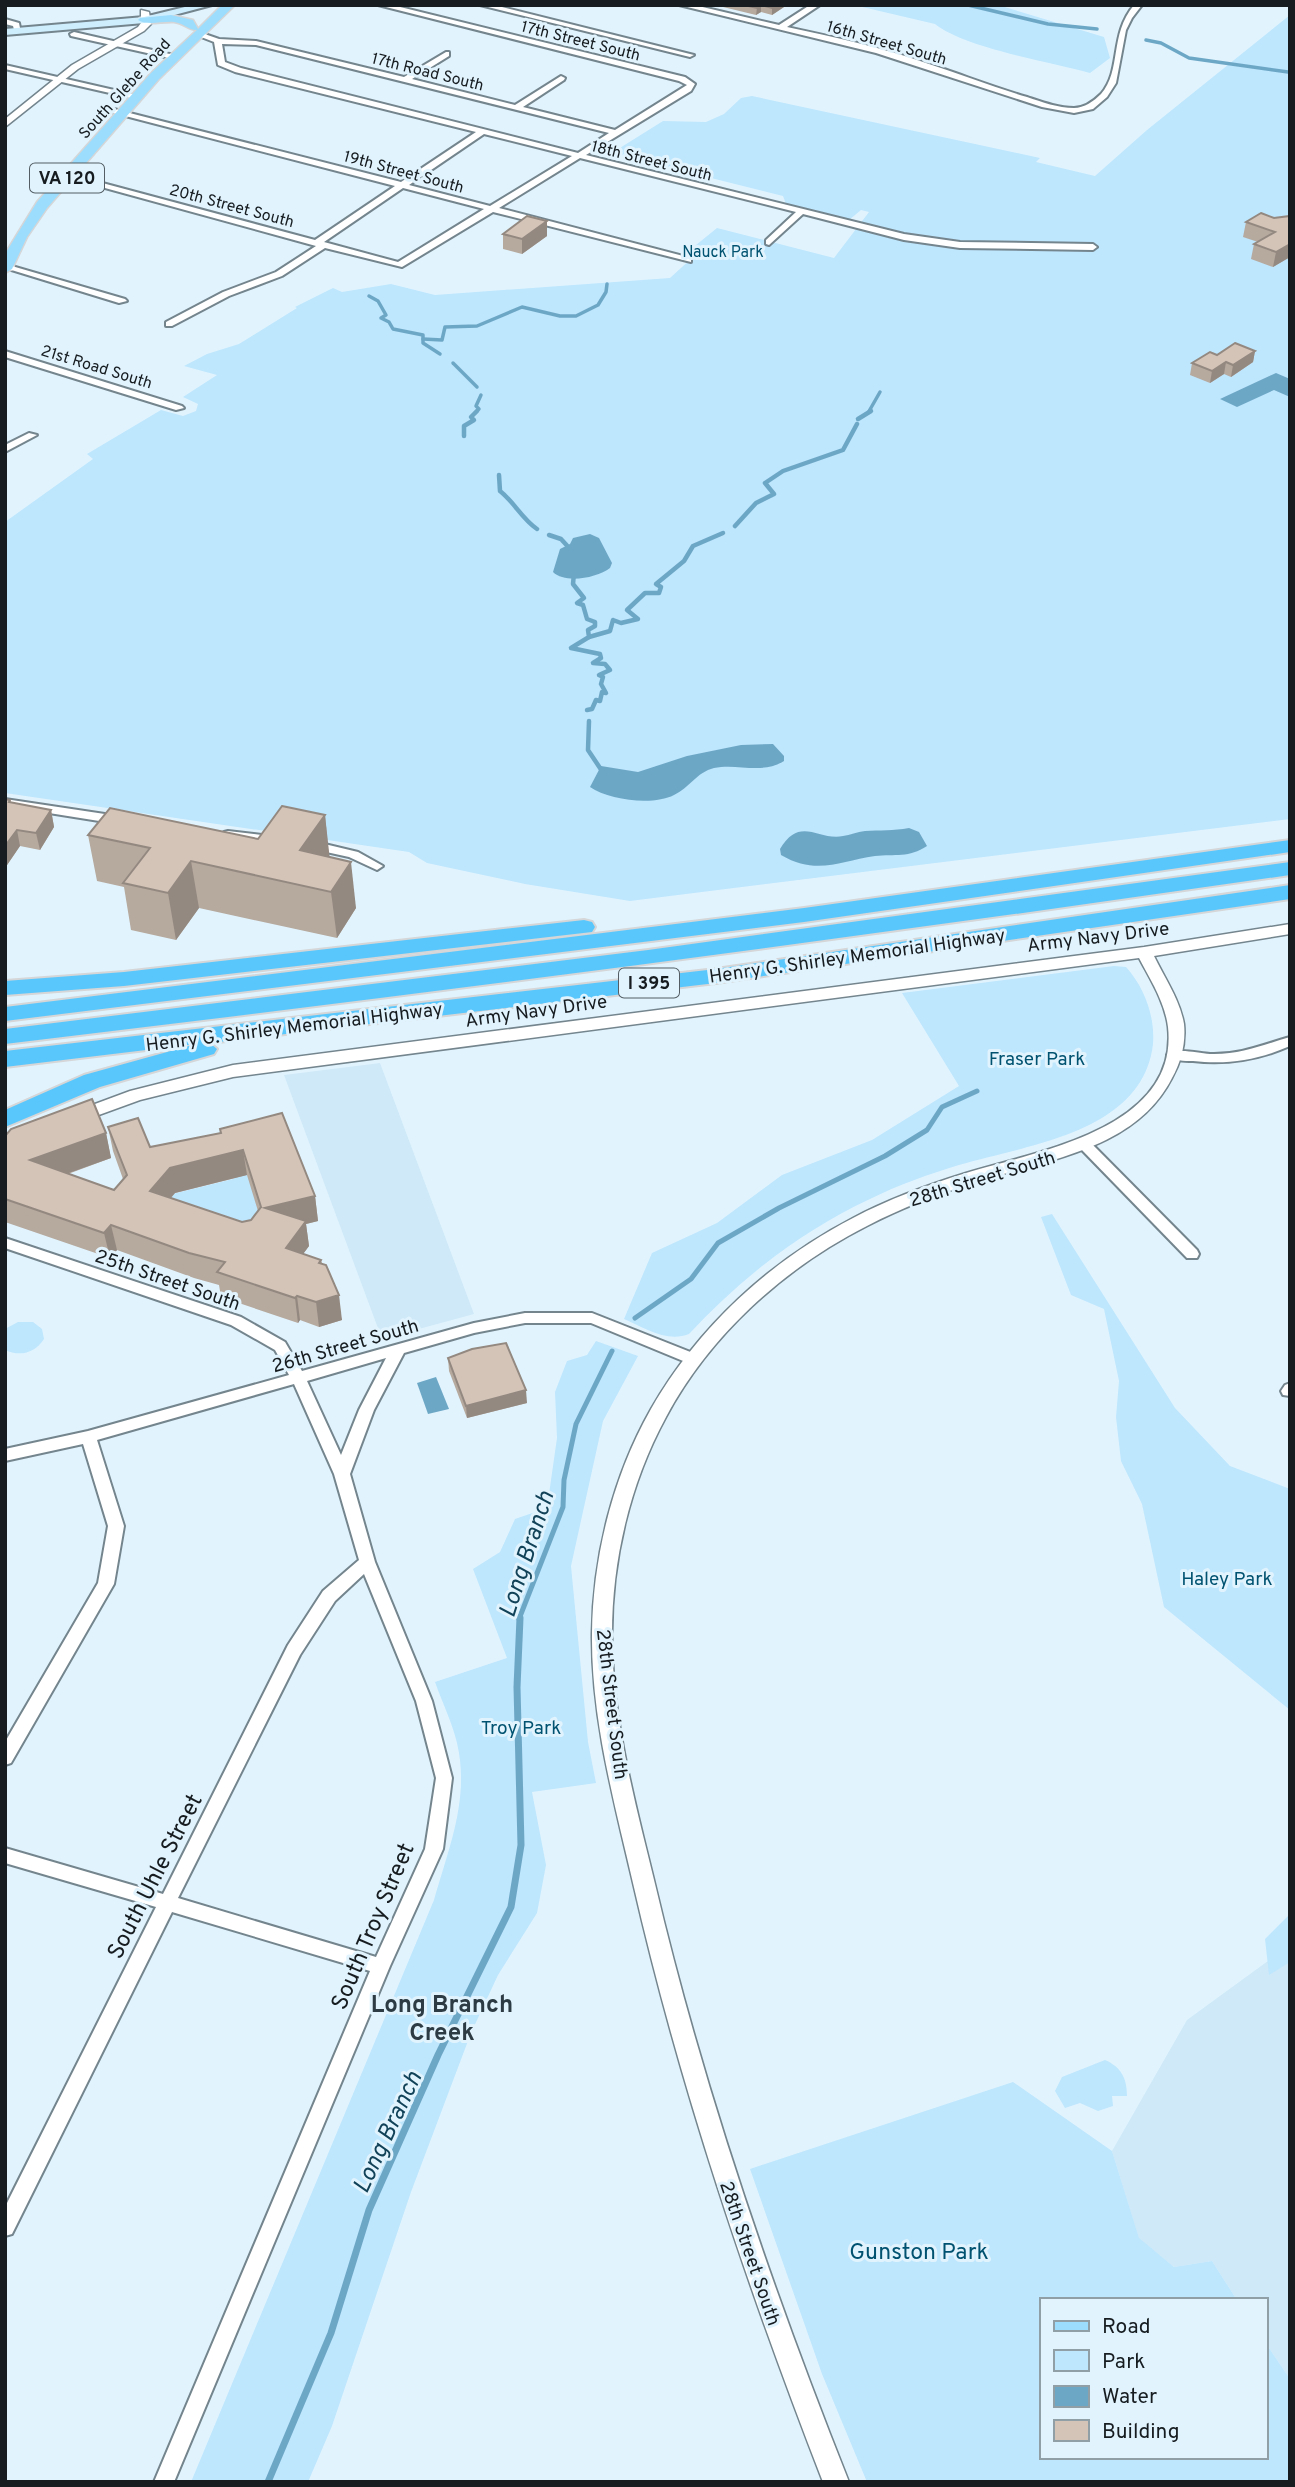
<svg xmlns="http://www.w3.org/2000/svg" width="1295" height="2487" font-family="Overpass,sans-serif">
<rect width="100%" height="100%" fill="#e1f4fe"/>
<!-- built -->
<g fill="#cfe9f8">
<path d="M380 1063 474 1314 382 1339 284 1075Z"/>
<path d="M1290 1945V2379L1265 2342V2300H1237L1212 2261 1174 2267 1139 2239 1112 2151 1187 2020Z"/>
</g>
<!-- green -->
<g fill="#bee6fd">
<path d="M854 5H998L1104 37 1110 58 1090 73C1050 62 965 48 935 24Z"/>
<path d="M1290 15V819L630 901 525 884 427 863 409 852 5 793V522L93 459 87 454 161 410 183 416 196 411 198 404 183 397 217 375 184 366 207 354 239 344 297 308 295 307 333 288 342 292 391 284 435 295 670 278 693 257 685 254 717 228 834 258 869 212 861 210 849 220 786 204 783 196 623 156 615 151 663 121 706 122 724 114 741 98 752 96 1040 158 1036 162 1095 176 1147 130Z"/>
<path d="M1114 966 1126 967C1145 988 1155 1017 1153 1044 1143 1133 1026 1145 959 1165 929 1174 898 1185 870 1199 800 1232 741 1278 689 1334 667 1343 645 1328 624 1319L652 1253 717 1223 782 1175 872 1140 959 1086 902 993Z"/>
<path d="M246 1172 279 1240 160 1197 233 1179Z"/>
<path d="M1052 1214 1175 1408 1230 1466 1290 1489V1710L1164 1607 1142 1504 1121 1461 1116 1417 1119 1381 1104 1309 1071 1295 1041 1217Z"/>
<path d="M18 1322H33L42 1329 44 1339C35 1353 20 1357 5 1350V1329Z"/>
<path d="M596 1341 638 1356 603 1421 571 1566 588 1742 596 1783 532 1792 546 1865 537 1913 498 1975 471 2033 411 2192 332 2426 308 2482H191L434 1900C449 1847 470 1798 457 1743 452 1722 442 1702 435 1682L507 1658 473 1569 500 1552 515 1519 547 1508 557 1438 555 1392 567 1361 587 1355Z"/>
<path d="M1290 1914V1962L1269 1975 1265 1939Z"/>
<path d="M1105 2060C1121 2067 1127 2078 1127 2096H1112L1113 2106 1098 2111 1080 2103 1065 2108 1055 2091 1062 2077Z"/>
<path d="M1013 2082 1112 2151 1139 2238 1174 2267 1212 2261 1237 2300H1041V2457H1265V2342L1290 2379V2482H867L822 2374 750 2169Z"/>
</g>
<!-- water -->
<g fill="#6da7c6">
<path d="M1276 373 1290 379V397L1274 390 1237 407 1220 399Z"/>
<path d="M590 534 599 538 612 563 610 568C597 578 565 584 553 572L560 549 570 544 573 538Z"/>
<path d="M773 744 784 756V761C761 775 738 763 714 768 697 772 689 788 674 795 653 806 609 800 590 787L601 766 638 772 687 756 741 745Z"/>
<path d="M909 828 919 832 927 846C909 858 895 854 875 856 840 861 817 876 781 855L780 849C800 815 818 841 843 836 850 835 857 832 865 831 880 830 893 831 909 828Z"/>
<path d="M436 1377 449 1409 428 1414 417 1383Z"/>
</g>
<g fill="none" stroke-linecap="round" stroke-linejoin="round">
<!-- stream-far3 -->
<g stroke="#6da7c6" stroke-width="3.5">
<path d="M968 5 1048 24 1097 29"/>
<path d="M1146 40 1161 43 1189 58 1288 72"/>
<path d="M369 296 378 301 386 315 381 318 389 322 393 329 423 335V343L440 354"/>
<path d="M423 339 442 340 445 327 477 326 522 307 560 316H576L598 305 606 292 607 284"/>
<path d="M453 363 477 387"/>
<path d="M475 413 479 409 476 406 481 395"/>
<path d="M868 413 880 392"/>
</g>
<!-- stream-far2 -->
<g stroke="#6da7c6" stroke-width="4.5">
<path d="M858 419 871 411"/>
<path d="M464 436V426L474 420 471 417 477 411"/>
<path d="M499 475 500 491C515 503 522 519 537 529"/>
<path d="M735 526 756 503 774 494 765 483 783 471 843 450 857 424"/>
<path d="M549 535 561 539 571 550"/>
<path d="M574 573 573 584 584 598 577 603 583 605 587 619 595 622V626L588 630 589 637 571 648 600 654 601 658 593 663 605 664 610 670 599 675 603 677 601 684 606 693 602 692 600 701 596 700 592 709 587 710"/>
<path d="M589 637 610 631 613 620 621 623 638 619 627 610 645 593H659L661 587 656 584 684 561 693 546 723 533"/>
<path d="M589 721 588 750 604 774"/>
</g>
<!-- stream-far1 -->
<g stroke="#6da7c6" stroke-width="5">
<path d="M635 1318 691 1279 718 1243 779 1208 885 1156 927 1130 942 1107 977 1091"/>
<path d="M519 1619 563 1507 564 1480 576 1424 612 1351"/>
</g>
<!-- stream -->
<path stroke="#6da7c6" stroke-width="7" d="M268 2482 331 2333 369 2210 438 2055 511 1907 521 1845 517 1687 520 1618"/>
<defs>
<g id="minor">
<path d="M378 5H392L685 77 695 84 691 91 586 155 904 234 960 242 1093 244 1097 247 1093 250 960 248 904 240 803 214 769 245 766 244V240L796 212 580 158 499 208 691 258V262L493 212 402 267 325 248 282 276 229 296 172 326H166V322L223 292 276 272 316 246 54 174V170L315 240 395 186 110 112V108L401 182 476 132 235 72 218 65 214 42 196 35V31L219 39 256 41 404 77 446 52H449V56L412 79 515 105 561 76 565 78 564 80 523 107 615 130 687 85 679 81ZM222 44 256 45 609 133 578 153 241 68 225 62ZM484 134 572 156 490 206 409 185ZM403 188 484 209 398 262 324 242Z"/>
<path d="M480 5H494L694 55 690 57Z"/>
<path d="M679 5H694L779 25 810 5H820L787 27C833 37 881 47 926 63 960 74 993 87 1027 97 1042 102 1058 108 1074 108 1084 108 1094 101 1101 94 1122 70 1109 35 1134 5H1142L1132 18 1126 30 1116 83 1107 97 1093 109 1074 113 1042 107 876 53Z"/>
<path d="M5 19 19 23 21 33H15L13 26 5 24Z"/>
<path d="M74 32 174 55 178 57 174 59 71 36 70 34Z"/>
<path d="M5 65 136 95 140 97 136 99 5 69Z"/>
<path d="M5 264 125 299 127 301 119 303 5 268Z"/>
<path d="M5 351 182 406 184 408 176 410 5 357Z"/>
<path d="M29 433 37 435 5 452V445Z"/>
<path d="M5 799 118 816 124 820 118 824 5 806Z"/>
<path d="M228 831 278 837 284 841 278 845 224 838V832Z"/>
<path d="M312 841 358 852 383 866 377 870 349 857 308 848 306 845Z"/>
<path d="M1290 1037V1046C1258 1060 1228 1065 1193 1061 1184 1061 1174 1061 1167 1055 1176 1047 1197 1053 1210 1054 1240 1055 1262 1045 1290 1037Z"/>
<path d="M1085 1140 1090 1142 1197 1250 1199 1254 1197 1258H1187L1080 1148 1078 1145Z"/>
<path d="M5 1238 241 1317 285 1342 302 1371 474 1323 525 1313H592L698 1355 700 1359 698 1363H688L591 1323H525L474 1333 404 1353 374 1410 350 1474 375 1562 432 1701 452 1778 443 1849 390 1966 174 2482H154L370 1971 172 1912 12 2234 5 2236V2207L156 1907 5 1863V1848L163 1894 288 1645 323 1591 359 1560 334 1474 294 1384 97 1440 124 1526 114 1584 11 1763 5 1765V1742L98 1583 108 1526 83 1444 5 1461V1449L88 1431 289 1375 275 1350 231 1325 5 1248ZM386 1358 359 1410 341 1455 307 1381ZM364 1574 416 1701 436 1778 425 1849 376 1957 178 1898 300 1655 335 1601Z"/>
<path d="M1290 1383V1396L1283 1395 1281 1391 1285 1385Z"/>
</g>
<g id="tertiary">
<path d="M141 10 149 12 151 24 144 31 78 69 5 127V119L72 65 138 27 141 23Z"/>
<path d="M1290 924V934L1154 956C1164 977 1180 1000 1184 1024 1186 1043 1181 1062 1172 1078 1136 1149 1049 1159 980 1181 941 1193 903 1207 867 1226 784 1268 710 1335 666 1417 630 1483 612 1560 612 1634 612 1719 635 1802 655 1884 703 2088 771 2286 849 2482H823C747 2286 680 2088 633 1883 614 1801 591 1718 592 1633 593 1556 613 1476 651 1409 698 1327 770 1261 853 1218 889 1199 927 1185 966 1173 1037 1151 1179 1129 1168 1027 1165 1002 1150 979 1139 958L233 1077 140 1100 74 1124 66 1118 68 1114 130 1091 233 1065 1144 947Z"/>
</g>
<path id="secondary" d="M193 5H212L144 23 5 35V29L144 17Z"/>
<path id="primary" d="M222 5H235L159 79 47 208 27 237 12 269 5 273V254L37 202 151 73 197 30C188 30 184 23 174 22 162 21 148 26 138 20L140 18 171 15 193 20 198 29Z"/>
<g id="motorway">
<path d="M1290 840V852L804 922 5 1021V1007L804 908Z"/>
<path d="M1290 862V875C862 937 434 993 5 1044V1029L648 950Z"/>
<path d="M1290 885V899L716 983 210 1043 217 1049 214 1054 100 1087 5 1127V1110L84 1075 196 1044 5 1067V1051L716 969Z"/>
<path d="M584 920 592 922 595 927 592 932 124 986 5 995V981L124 972Z"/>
</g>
</defs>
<!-- minor casing -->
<use href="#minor" stroke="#74858e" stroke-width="4"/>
<!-- tertiary casing -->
<use href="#tertiary" stroke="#74858e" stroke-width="3"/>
<!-- secondary casing -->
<use href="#secondary" stroke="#74858e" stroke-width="4"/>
<!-- primary casing -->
<use href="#primary" stroke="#d5d6d7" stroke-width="3"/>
<!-- motorway casing -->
<use href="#motorway" stroke="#d5d6d7" stroke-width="4"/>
<!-- minor -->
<use href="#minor" fill="#fff" fill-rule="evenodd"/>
<!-- tertiary -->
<use href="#tertiary" fill="#fff" fill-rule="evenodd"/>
<!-- secondary -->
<use href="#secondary" fill="#ceeefe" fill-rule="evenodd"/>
<!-- primary -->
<use href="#primary" fill="#9cddfd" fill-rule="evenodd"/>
<!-- motorway -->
<use href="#motorway" fill="#5ac7fc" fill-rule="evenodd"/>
</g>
<!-- wall -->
<g fill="#b6a99e" fill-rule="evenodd">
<path d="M724 5H787L772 15 761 12 756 15 723 7Z"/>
<path d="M1290 216V257L1273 267 1251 259 1254 244 1258 242 1243 237 1246 222Z"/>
<path d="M503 234 547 236 522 254 503 249Z"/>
<path d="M1255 351 1253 362 1231 377 1224 374 1210 383 1190 375 1192 363 1217 355Z"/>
<path d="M5 799 10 800 11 802 51 810 54 827 40 850 20 846 5 868Z"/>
<path d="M325 815 329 857 356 908 337 938 199 908 176 940 131 930 124 887 97 881 88 835 258 839Z"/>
<path d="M108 1127 150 1147 220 1133V1129L315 1196 318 1221 306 1224 309 1246 303 1254 321 1260 342 1320 319 1327 300 1320 298 1323 221 1297 219 1285 194 1278 117 1250 110 1258 5 1222V1136L106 1133 111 1158 68 1174 114 1190 123 1179 113 1151ZM247 1175 258 1211 251 1220 242 1222 171 1198 175 1193Z"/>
<path d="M448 1358 527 1403 467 1418 449 1371Z"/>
</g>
<!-- shaded-wall -->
<g fill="#948981">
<path d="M761 5V12L756 15 757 8Z"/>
<path d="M777 5H787L772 15V8Z"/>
<path d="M547 221V236L522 254V239Z"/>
<path d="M1290 244V257L1273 267 1276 252Z"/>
<path d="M1255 351 1253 362 1231 377 1233 365Z"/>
<path d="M1226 362 1224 374 1210 383 1212 371Z"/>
<path d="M51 810 54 827 40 850 36 833Z"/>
<path d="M325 815 330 861 300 850Z"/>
<path d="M17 830 20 846 5 868V846Z"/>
<path d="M191 861 199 908 176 940 168 893Z"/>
<path d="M351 862 356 908 337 938 331 892Z"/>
<path d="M106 1133 111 1158 35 1185 30 1160Z"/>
<path d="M243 1150 247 1175 175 1193 154 1216 150 1191 170 1168Z"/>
<path d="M315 1196 318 1221 306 1224 309 1246 289 1273 265 1208Z"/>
<path d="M111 1225 117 1250 110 1258 104 1233Z"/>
<path d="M339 1295 342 1320 319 1327 316 1302Z"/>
<path d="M297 1296 300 1320 298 1323 295 1298Z"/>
<path d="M526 1390 527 1403 467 1418 466 1406Z"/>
</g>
<!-- building -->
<g fill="#d4c4b8" stroke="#948981" stroke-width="2" fill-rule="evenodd">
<path d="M744 5H777L772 8 761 5 757 8Z"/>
<path d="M1261 213 1274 218 1290 216V244L1276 252 1254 244 1275 232 1246 222Z"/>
<path d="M527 216 547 221 522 239 503 234Z"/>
<path d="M1235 343 1255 351 1233 365 1226 362 1212 371 1192 363 1210 352 1217 355Z"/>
<path d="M5 799 10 800 9 802 51 810 36 833 17 830 5 846Z"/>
<path d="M282 806 325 815 300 850 351 862 331 892 191 861 168 893 123 883 150 848 88 835 110 808 258 839Z"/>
<path d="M92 1099 106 1133 30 1160 114 1190 127 1175 108 1127 138 1118 150 1147 221 1133 220 1129 282 1113 315 1196 265 1208 306 1221 286 1248 321 1260 319 1263 326 1265 339 1295 316 1302 297 1296 295 1298 217 1272 225 1262 189 1253 111 1225 104 1233 5 1199V1136L11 1129ZM243 1150 261 1207 251 1220 242 1222 150 1191 170 1168Z"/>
<path d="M506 1343 526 1390 466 1406 448 1358 472 1349Z"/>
</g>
<g text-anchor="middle" stroke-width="6" stroke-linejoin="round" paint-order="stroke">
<!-- far-street labels -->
<g font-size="16" fill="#161c20" stroke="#e1f4fe">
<text transform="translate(581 40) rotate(14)" y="6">17th Street South</text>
<text transform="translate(887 42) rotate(16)" y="6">16th Street South</text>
<text transform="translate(428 71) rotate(14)" y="6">17th Road South</text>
<text transform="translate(124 88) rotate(-48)" y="6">South Glebe Road</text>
<text transform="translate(652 160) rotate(14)" y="6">18th Street South</text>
<text transform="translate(404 171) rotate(15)" y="6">19th Street South</text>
<text transform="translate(232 205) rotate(15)" y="6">20th Street South</text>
<text transform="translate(97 366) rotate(17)" y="6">21st Road South</text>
</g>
<!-- far-park labels -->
<g font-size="16" fill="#005270" stroke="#e1f4fe">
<text x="723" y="257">Nauck Park</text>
</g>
<!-- shield labels -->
<g fill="#e1f4fe" stroke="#535d63" stroke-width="2">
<rect x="30" y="163.5" width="74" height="29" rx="5"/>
<rect x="619" y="968.5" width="60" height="29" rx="5"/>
</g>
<g font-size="18" font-weight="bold" fill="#161c20">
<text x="67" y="184">VA 120</text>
<text x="649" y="989">I 395</text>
</g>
<!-- street labels -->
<g font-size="19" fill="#161c20" stroke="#e1f4fe">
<text transform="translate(1098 936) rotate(-7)" y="7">Army Navy Drive</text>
<text transform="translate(857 955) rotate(-8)" y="7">Henry G. Shirley Memorial Highway</text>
<text transform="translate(536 1010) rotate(-8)" y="7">Army Navy Drive</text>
<text transform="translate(294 1026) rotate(-7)" y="7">Henry G. Shirley Memorial Highway</text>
<text transform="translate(982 1178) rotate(-17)" y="7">28th Street South</text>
<text transform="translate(168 1279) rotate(19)" y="7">25th Street South</text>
<text transform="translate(345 1345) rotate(-16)" y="7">26th Street South</text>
<text transform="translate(613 1704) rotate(83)" y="7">28th Street South</text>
<text transform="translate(751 2253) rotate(71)" y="7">28th Street South</text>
</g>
<!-- park labels -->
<g font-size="19" fill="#005270" stroke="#e1f4fe">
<text x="1037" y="1065">Fraser Park</text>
<text x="1227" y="1585">Haley Park</text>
<text x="521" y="1734">Troy Park</text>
</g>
<!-- near-street labels -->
<g font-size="23" fill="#161c20" stroke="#e1f4fe">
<text transform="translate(154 1876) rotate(-63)" y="8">South Uhle Street</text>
<text transform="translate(372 1926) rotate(-67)" y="8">South Troy Street</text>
</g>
<!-- near-park labels -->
<g font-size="23" fill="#005270" stroke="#e1f4fe">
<text x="919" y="2259">Gunston Park</text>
</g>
<!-- near-water labels -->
<g font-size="24" font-style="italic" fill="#114258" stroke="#e1f4fe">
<text transform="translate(526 1554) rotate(-72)" y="8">Long Branch</text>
<text transform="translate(387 2132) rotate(-65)" y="8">Long Branch</text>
</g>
<!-- near-neighbourhood labels -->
<g font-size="24" font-weight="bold" fill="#2d3c44" stroke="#e1f4fe">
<text x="442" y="2012">Long Branch<tspan x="442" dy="28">Creek</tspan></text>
</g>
</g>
<!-- border -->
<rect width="1295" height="2487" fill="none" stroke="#161c20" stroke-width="14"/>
<!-- legend -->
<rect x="1040" y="2298" width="228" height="161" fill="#e1f4fe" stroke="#909ea5" stroke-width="2"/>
<rect x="1054" y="2321" width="35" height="10" fill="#9cddfd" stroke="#909ea5" stroke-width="2"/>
<text x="1102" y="2333" font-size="21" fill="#161c20">Road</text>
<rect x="1054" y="2350" width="35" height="21" fill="#bee6fd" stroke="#909ea5" stroke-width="2"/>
<text x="1102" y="2368" font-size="21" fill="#161c20">Park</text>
<rect x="1054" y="2386" width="35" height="21" fill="#6da7c6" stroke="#909ea5" stroke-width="2"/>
<text x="1102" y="2403" font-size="21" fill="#161c20">Water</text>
<rect x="1054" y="2420" width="35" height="21" fill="#d4c4b8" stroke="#909ea5" stroke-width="2"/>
<text x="1102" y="2438" font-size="21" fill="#161c20">Building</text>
</svg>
